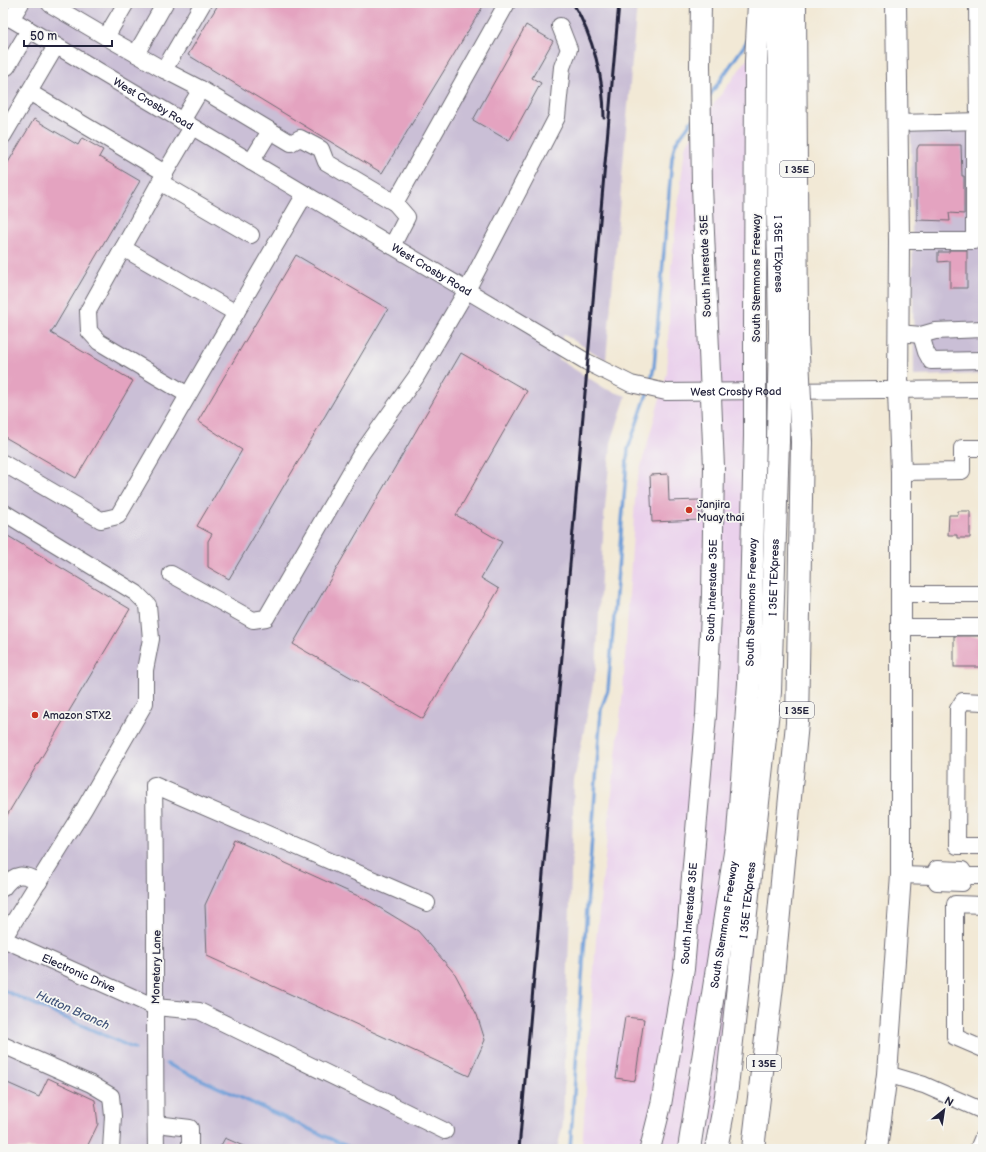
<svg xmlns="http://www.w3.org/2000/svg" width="986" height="1152" font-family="'Balsamiq Sans',sans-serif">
<rect width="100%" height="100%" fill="#f6f6f2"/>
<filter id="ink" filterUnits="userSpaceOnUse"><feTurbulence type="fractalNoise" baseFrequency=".025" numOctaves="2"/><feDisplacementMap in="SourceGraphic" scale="8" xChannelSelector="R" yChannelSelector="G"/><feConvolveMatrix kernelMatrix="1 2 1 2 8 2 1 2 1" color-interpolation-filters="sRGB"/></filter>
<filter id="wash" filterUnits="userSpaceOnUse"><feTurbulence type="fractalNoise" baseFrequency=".012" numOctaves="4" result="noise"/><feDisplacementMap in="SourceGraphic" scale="16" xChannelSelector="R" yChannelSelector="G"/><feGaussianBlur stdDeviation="0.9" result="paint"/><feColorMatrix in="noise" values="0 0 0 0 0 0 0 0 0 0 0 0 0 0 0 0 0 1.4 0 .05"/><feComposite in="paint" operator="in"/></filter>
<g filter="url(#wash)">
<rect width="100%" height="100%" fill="#f2e9d6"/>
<!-- built -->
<path fill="#ead1ec" d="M760 42 751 945 729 1149H582L596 940 623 691 636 484 667 373 671 268 685 147 701 121Z"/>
<!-- industrial -->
<g fill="#cabfd6">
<path d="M3 3H637L606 360 563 334 558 359 606 389 626 396 611 443 604 519 596 669 574 781 563 1124 557 1149H3Z"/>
<path d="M983 130V374L914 376 911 132Z"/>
</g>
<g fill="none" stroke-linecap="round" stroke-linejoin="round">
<!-- stream -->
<g stroke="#6f9ed8" stroke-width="3.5">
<path d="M708 98 748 40"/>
<path d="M650 384 654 367 672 158 675 144 693 119"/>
<path d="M3 990 135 1049"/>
<path d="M167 1064 353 1149"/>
<path d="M570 1149 601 709 608 690 628 449 648 391"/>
</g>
</g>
<g id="blocks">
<!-- building -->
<g fill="#e4a3c0">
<path d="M219 3H485L382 173 188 55Z"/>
<path d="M526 25 553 41 532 78 541 83 509 141 473 120Z"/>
<path d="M34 119 78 145 82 138 103 150 99 157 140 181 51 333 133 381 76 478 3 436V171Z"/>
<path d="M919 145H961L962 176H964V214L949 213 950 221 917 220V149Z"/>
<path d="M949 250H967V288H950V261L938 262V252H949Z"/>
<path d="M296 255 388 309 229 579 208 567V541L212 534 197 526 242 450 198 421Z"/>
<path d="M461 353 527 391 456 515 502 542 481 578 499 589 423 719 293 644Z"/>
<path d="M668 474 669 501 699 500 700 520 652 522 650 475Z"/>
<path d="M958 511H970V538H957V535H948L949 515H958Z"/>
<path d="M3 533 130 609 3 822Z"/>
<rect x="954" y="636" width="29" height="31"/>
<path d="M235 840 367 900 418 931 455 974 477 1015 485 1040 469 1076 207 956 205 905Z"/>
<path d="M625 1017 644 1019 635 1081 616 1078Z"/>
<path d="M48 1078 95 1100 98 1124 86 1149H3V1081L39 1097Z"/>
<path d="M225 1138 250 1149H219Z"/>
</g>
</g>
</g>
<g filter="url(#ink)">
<use href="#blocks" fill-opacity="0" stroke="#6b6871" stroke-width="1"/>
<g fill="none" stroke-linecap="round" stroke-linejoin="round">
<defs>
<g id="minor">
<path d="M126 3 106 37 136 54 165 3"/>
<path d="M203 3 164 70 201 89 291 143 300 138 321 149 326 162 395 203 407 217 392 246"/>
<path d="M50 4 106 37"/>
<path id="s1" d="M3 14 587 362 631 384 666 392 983 389"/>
<path d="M11 19 21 3"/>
<path d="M136 54 164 70"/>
<path d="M3 65 7 67 29 30"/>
<path d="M29 92 165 173 192 127"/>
<path d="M182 121 201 89"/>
<path d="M897 123 983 121"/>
<path d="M3 136 56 46"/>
<path d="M251 162 270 131"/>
<path d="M165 173 88 311 89 331 99 342 188 395"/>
<path d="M160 182 251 235"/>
<path d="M395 203 507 3"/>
<path d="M899 241H974V132L978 121 977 3"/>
<path d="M123 248 236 313"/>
<path d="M899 333 921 335 935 331 983 329"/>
<path d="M921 335 926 352 931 361 983 360"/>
<path d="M3 463 101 520 118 516 305 194"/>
<path d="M901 472 962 471V448H983"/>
<path d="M3 512 136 593 148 605 151 639 145 670V703L84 809 3 939"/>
<path d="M171 574 253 620 266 618 361 454 416 377 467 290 557 117 562 67 569 49 560 26"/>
<path d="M901 594H983"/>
<path d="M901 627H983"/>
<path d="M983 702 963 701 958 709 957 846H983"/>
<path d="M901 875 933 876"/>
<path d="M933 876 937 869 962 870 966 876"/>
<path d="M933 876 937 882 962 883 966 876"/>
<path d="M966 876H983"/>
<path d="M3 888C15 872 23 873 39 882"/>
<path d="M983 905 955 904V1037L983 1049"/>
<path id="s2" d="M3 939 155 1007 199 1011 445 1131"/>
<path d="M3 1045 91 1084 111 1096 113 1116 111 1149"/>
<path d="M887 1074 924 1085 983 1111"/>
<path d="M156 1124 190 1128V1149"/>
<path d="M156 1149C154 1028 156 906 154 785L427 903"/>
<path d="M978 1149 983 1137"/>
</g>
<g id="major">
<path id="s3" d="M650 1149 661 1105 684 969 706 715 712 594 714 467 702 186 700 65 701 3"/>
<path d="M877 1149 887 1074 901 875V472L898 391 899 241 896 3"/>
</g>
<g id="highway">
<path id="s4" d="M779 3 778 213 780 332"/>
<path d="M795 3 797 335"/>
<path d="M755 330 756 61 759 3"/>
<path id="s5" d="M689 1149 738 833 749 683 755 436"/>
<path id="s6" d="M716 1149 726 1096 770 692 778 440"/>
<path d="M753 1149 773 977 797 723 802 442"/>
</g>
</defs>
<!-- minor casing -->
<use href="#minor" stroke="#6b6871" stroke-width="18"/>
<!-- major casing -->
<use href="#major" stroke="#6b6871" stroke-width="22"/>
<!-- highway casing -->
<use href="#highway" stroke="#6b6871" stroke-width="24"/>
<!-- minor -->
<use href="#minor" stroke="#fff" stroke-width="16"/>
<!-- major -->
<use href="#major" stroke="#fff" stroke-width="20"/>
<!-- highway -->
<use href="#highway" stroke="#fff" stroke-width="22"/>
<!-- rail -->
<g stroke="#22223b" stroke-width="3">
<path d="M573 3C593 37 604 78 604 118"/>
<path d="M519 1149 619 3"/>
</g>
<defs>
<g id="highway-bridge">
<path d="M797 335 802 442"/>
<path d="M755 436V330"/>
<path d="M778 440 780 332"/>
</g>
</defs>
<!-- highway-bridge casing -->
<use href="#highway-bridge" stroke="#6b6871" stroke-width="24" stroke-linecap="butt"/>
<!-- highway-bridge -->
<use href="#highway-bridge" stroke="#fff" stroke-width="22"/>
</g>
</g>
<!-- markers -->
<g fill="#c8321e" stroke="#f6f6f2" stroke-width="1.5">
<circle cx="689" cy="510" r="4"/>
<circle cx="35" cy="715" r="4"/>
</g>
<g text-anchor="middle" stroke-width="3.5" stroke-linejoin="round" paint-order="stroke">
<!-- shield labels -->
<g fill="#f6f6f2" stroke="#626272" stroke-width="1">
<rect x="780" y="161" width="34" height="16" rx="3"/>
<rect x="780" y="702" width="34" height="16" rx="3"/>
<rect x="747" y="1055" width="34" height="16" rx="3"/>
</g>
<g font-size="10" font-weight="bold" fill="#22223b">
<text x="797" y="173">I 35E</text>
<text x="797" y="714">I 35E</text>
<text x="764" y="1067">I 35E</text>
</g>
<!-- street labels -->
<g font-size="11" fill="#22223b" stroke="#f6f6f2">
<text dy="4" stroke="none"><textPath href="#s1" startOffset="175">West Crosby Road</textPath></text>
<text dy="4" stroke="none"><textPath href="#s4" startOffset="251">I 35E TEXpress</textPath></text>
<text transform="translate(705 266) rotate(-92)" y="4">South Interstate 35E</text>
<text dy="4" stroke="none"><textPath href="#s1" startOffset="499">West Crosby Road</textPath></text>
<text transform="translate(756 278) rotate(-90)" y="4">South Stemmons Freeway</text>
<text dy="4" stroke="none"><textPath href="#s1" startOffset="835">West Crosby Road</textPath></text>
<text dy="4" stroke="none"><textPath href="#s6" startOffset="575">I 35E TEXpress</textPath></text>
<text dy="4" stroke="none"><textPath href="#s3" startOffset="563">South Interstate 35E</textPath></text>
<text dy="4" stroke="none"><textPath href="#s5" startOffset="551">South Stemmons Freeway</textPath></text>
<text dy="4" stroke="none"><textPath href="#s6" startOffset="251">I 35E TEXpress</textPath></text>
<text dy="4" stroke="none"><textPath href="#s3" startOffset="239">South Interstate 35E</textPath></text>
<text dy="4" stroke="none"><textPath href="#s5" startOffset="227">South Stemmons Freeway</textPath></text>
<text transform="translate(156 967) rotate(-89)" y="4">Monetary Lane</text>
<text dy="4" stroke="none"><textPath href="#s2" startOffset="83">Electronic Drive</textPath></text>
</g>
<!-- poi labels -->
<g font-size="11" fill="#22223b" stroke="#f6f6f2" text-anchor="start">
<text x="697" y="508">Janjira<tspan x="697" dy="13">Muay thai</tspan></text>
<text x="43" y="719">Amazon STX2</text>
</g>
<!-- water labels -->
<g font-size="12" font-style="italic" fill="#41547a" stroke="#f6f6f2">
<text transform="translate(73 1010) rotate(24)" y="4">Hutton Branch</text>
</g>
</g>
<!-- margin -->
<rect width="986" height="1152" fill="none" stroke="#f6f6f2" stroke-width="16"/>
<!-- north arrow -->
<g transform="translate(944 1110) rotate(30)" stroke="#f6f6f2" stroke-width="3" paint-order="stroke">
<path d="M0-3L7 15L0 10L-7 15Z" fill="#22223b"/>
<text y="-6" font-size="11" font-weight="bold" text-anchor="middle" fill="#22223b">N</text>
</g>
<!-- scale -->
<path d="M24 40v6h88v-6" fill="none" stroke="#22223b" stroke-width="2"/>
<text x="30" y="40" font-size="12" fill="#22223b" stroke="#f6f6f2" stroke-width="3" paint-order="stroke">50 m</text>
</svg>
